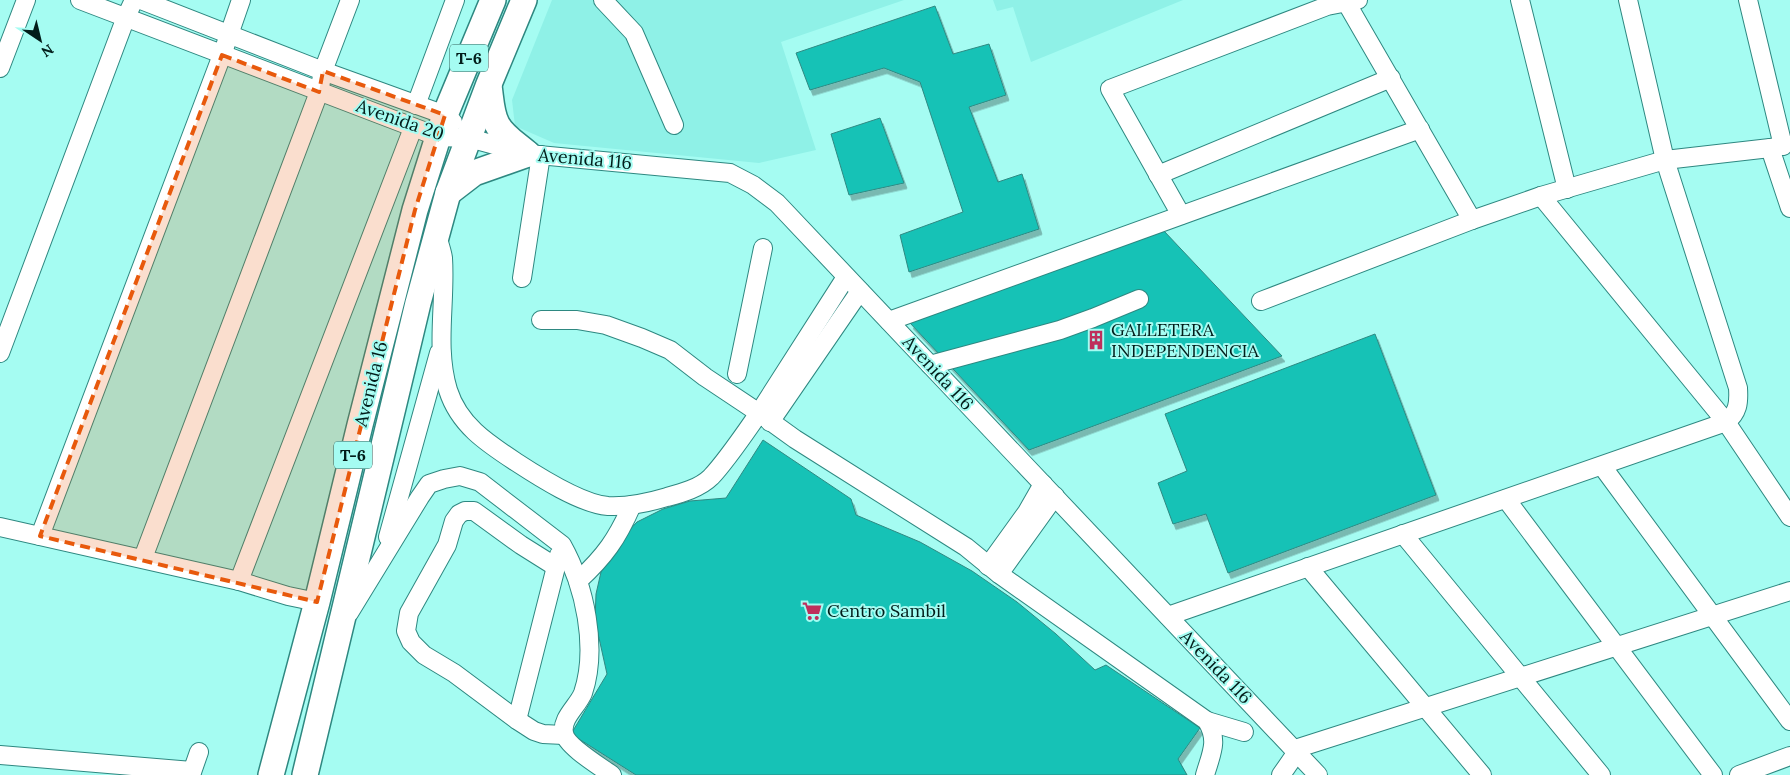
<svg xmlns="http://www.w3.org/2000/svg" width="1790" height="775" font-family="Lora,serif">
<defs>
<filter id="shadow"><feDropShadow dx="3" dy="5.5" stdDeviation="0" flood-color="#0004"/></filter>
</defs>
<rect width="100%" height="100%" fill="#a5fcf2"/>
<!-- built -->
<g fill="#8ff1e7">
<path d="M552 0H904L781 42 816 150 759 163 554 143 515 126 512 100Z"/>
<path d="M993 0H1183L1031 62 1013 7 997 11Z"/>
</g>
<!-- building -->
<g fill="#16c2b6" stroke="#2f8982" filter="url(#shadow)">
<path d="M935 6 953 54 989 44 1006 95 969 107 998 182 1022 174 1039 229 909 272 900 235 963 212 920 82 884 68 810 90 796 53Z"/>
<path d="M880 118 904 183 849 195 831 134Z"/>
<path d="M1164 231 1282 356 1029 450 910 323Z"/>
<path d="M1375 334 1436 495 1228 573 1206 514 1173 524 1158 483 1187 471 1165 414Z"/>
<path d="M763 440 851 499 856 515 920 542 972 571 1017 602 1056 634 1095 670 1106 665 1200 728 1178 759 1187 775H636L571 734 607 674 595 620 596 594 601 572 609 554 620 540 637 522 663 509 690 501 726 498Z"/>
</g>
<g fill="none" stroke-linecap="round" stroke-linejoin="round">
<defs>
<g id="minor">
<path d="M80 0 439 137 469 138 528 154 730 173 753 185 777 203 1318 775"/>
<path d="M141 0 323 71 445 115 453 122"/>
<path d="M603 0 634 33 674 125"/>
<path d="M1520 0 1567 189"/>
<path d="M1748 0 1783 146"/>
<path d="M1346 2 1472 220"/>
<path d="M0 68 26 0"/>
<path d="M416 105 455 0"/>
<path d="M1781 146 1770 148 1790 208"/>
<path d="M1158 175 1391 78"/>
<path d="M1541 196 1726 422 1790 517"/>
<path d="M1181 215 1110 89 1327 6 1358 0"/>
<path d="M437 236C439 243 442 251 443 258 446 302 435 347 448 390 459 425 487 443 516 462 539 477 581 504 608 506 629 507 647 503 667 497 682 493 700 488 711 477 727 460 745 433 759 413L795 439 966 547 999 574 1207 721C1219 741 1211 754 1205 775"/>
<path d="M522 278 541 155"/>
<path d="M1261 301 1472 220 1541 196 1665 160 1770 148"/>
<path d="M541 320H577L606 325 642 338 670 350 705 377 759 413 846 277"/>
<path d="M889 321 1420 129"/>
<path d="M0 353 126 17 134 0"/>
<path d="M930 365 1060 330 1093 318 1139 299"/>
<path d="M737 374 763 248"/>
<path d="M770 422 860 291"/>
<path d="M1602 466 1790 721"/>
<path d="M1506 499 1713 775"/>
<path d="M0 527 239 581 288 596 317 602"/>
<path d="M1403 534 1601 775"/>
<path d="M40 536 222 55 241 0"/>
<path d="M388 537 439 353"/>
<path d="M143 558 319 92 323 71 350 0"/>
<path d="M988 566 1027 512 1043 484"/>
<path d="M556 567 521 545 474 511H465L459 514 454 521 447 545 409 613 406 631 411 642 424 655 454 673 517 720 534 731 543 734 564 735"/>
<path d="M1308 567 1482 775"/>
<path d="M999 574 1055 496"/>
<path d="M239 581 413 128"/>
<path d="M578 581C605 556 617 539 632 505"/>
<path d="M349 613 420 497 429 484 444 479 460 476 480 482 562 545C585 586 598 648 583 693 578 706 561 718 564 733 566 746 601 767 612 775"/>
<path d="M1168 616 1726 422C1738 413 1739 403 1738 388L1665 160 1628 0"/>
<path d="M517 720 559 555"/>
<path d="M1207 721 1244 732"/>
<path d="M1295 749 1790 591"/>
<path d="M0 755 192 771"/>
<path d="M191 775 199 752"/>
<path d="M1281 775 1297 752"/>
<path d="M1739 775 1790 756"/>
</g>
<g id="highway">
<path d="M489 86C491 98 491 113 497 124 503 136 518 145 528 154"/>
<path d="M448 193 474 173 528 154"/>
<path d="M271 775 317 602 360 425 415 210 445 115 493 0"/>
<path d="M305 775 418 303 448 193 489 84 524 0"/>
</g>
</defs>
<!-- minor casing -->
<use href="#minor" stroke="#2e8881" stroke-width="20"/>
<!-- highway casing -->
<use href="#highway" stroke="#2e8881" stroke-width="28"/>
<!-- minor -->
<use href="#minor" stroke="#fff" stroke-width="18"/>
<!-- highway -->
<use href="#highway" stroke="#fff" stroke-width="25"/>
</g>
<!-- marked area -->
<path fill="#e8590c" fill-opacity="0.2" stroke="#e8590c" stroke-width="4" stroke-dasharray="10 6" stroke-linejoin="round" d="M222 55 319 92 323 71 445 115 415 210 317 602 40 536Z"/>
<!-- icons -->
<defs>
<symbol id="building-bare" viewBox="-9 -9 18 18"><path d="M-4-6H4V6H1V3H-1V6H-4ZM-2.5-4.3h1.7v1.8h-1.7ZM.8-4.3h1.7v1.8H.8ZM-2.5-1h1.7V.8h-1.7ZM.8-1h1.7V.8H.8Z" fill="#be2f5c" stroke="#a5fcf2" stroke-width="2.5" paint-order="stroke"/></symbol>
<symbol id="supermarket-bare" viewBox="-9 -9 18 18"><path d="M-6-5.5h2.5l.6 2H6L4.5 2H-2.5L-4.4-4H-6ZM-1.5 3.2a1.3 1.3 0 1 0 .1 0ZM3 3.2a1.3 1.3 0 1 0 .1 0Z" fill="#be2f5c" stroke="#a5fcf2" stroke-width="2.5" paint-order="stroke"/></symbol>
</defs>
<g fill-rule="evenodd">
<use href="#building-bare" x="1082" y="326" width="28" height="28"/>
<use href="#supermarket-bare" x="798" y="597" width="28" height="28"/>
</g>
<g text-anchor="middle" stroke-width="4" stroke-linejoin="round" paint-order="stroke">
<!-- shield labels -->
<g fill="#a5fcf2" stroke="#33605b" stroke-width="1">
<rect x="450" y="44.5" width="38" height="27" rx="4"/>
<rect x="334" y="441.5" width="38" height="27" rx="4"/>
</g>
<g font-size="16" font-weight="bold" fill="#021d1a">
<text x="469" y="64">T-6</text>
<text x="353" y="461">T-6</text>
</g>
<!-- street labels -->
<g font-size="18" fill="#021d1a" stroke="#a5fcf2">
<text transform="translate(400 120) rotate(19)" y="6">Avenida 20</text>
<text transform="translate(585 159) rotate(5)" y="6">Avenida 116</text>
<text transform="translate(938 373) rotate(47)" y="6">Avenida 116</text>
<text transform="translate(371 384) rotate(-76)" y="6">Avenida 16</text>
<text transform="translate(1216 667) rotate(46)" y="6">Avenida 116</text>
</g>
<!-- poi labels -->
<g font-size="18" fill="#021d1a" stroke="#a5fcf2" text-anchor="start">
<text x="1111" y="336">GALLETERA<tspan x="1111" dy="21">INDEPENDENCIA</tspan></text>
<text x="827" y="617">Centro Sambil</text>
</g>
</g>
<!-- north arrow -->
<g transform="translate(40 40) rotate(145)" stroke="#a5fcf2" stroke-width="4" paint-order="stroke">
<path d="M0-4L9 19L0 12L-9 19Z" fill="#021d1a"/>
<text y="-8" font-size="14" font-weight="bold" text-anchor="middle" fill="#021d1a">N</text>
</g>
</svg>
